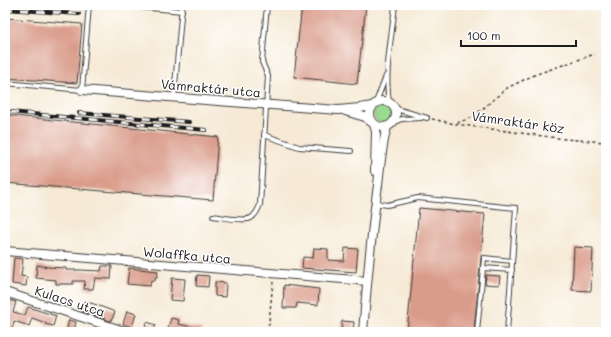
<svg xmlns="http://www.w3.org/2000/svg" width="611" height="337" font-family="Mali,sans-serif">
<rect width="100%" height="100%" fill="#fff"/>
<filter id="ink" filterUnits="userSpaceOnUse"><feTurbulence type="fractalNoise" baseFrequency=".025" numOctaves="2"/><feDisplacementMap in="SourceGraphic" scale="8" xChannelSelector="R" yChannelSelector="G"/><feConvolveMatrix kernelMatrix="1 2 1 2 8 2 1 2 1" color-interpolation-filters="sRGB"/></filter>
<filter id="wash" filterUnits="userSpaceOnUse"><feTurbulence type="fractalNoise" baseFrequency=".012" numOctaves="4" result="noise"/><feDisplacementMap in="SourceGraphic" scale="16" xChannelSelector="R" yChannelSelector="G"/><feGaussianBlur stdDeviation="0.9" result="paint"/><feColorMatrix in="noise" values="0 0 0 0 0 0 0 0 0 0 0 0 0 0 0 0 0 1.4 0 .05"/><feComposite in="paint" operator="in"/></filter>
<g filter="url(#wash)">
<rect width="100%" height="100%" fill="#f6ead6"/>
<!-- green -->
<circle fill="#9adb92" stroke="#5b7c57" cx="383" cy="114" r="9"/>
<g id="blocks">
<!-- building -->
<g fill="#da9c8a">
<path d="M302 5H366L357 84 294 77Z"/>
<path d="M5 18 82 24 77 83 5 78Z"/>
<path d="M5 115 218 137 213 200 5 183Z"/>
<path d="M419 208 485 214 474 332H407Z"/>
<path d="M574 247 593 248 591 291 572 290Z"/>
<path d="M314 248 328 249V260L344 261 345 248 358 249 356 272 302 268 303 257 313 258Z"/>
<path d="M14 258 23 259 21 276 27 277 26 286 12 284Z"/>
<path d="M37 265 48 267 66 268V270H80L101 271 102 266H112L111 279 95 278 93 289H84L85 281H73V284H56V280L36 278Z"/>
<path d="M129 268 158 271 157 277H155V281L151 280 150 286 127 284Z"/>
<path d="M197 275 209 276 208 287 196 286Z"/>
<path d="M486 275 500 276 499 285 485 284Z"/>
<path d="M172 278 185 279 183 301 170 300Z"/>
<path d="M215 282 226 283 225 297 215 296Z"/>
<path d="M284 285 319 289 318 305 297 303 296 308H283Z"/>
<path d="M9 300 16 302 13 312 25 315 28 307 56 316 53 326 45 324 46 323 32 318 29 326 14 321 12 330 5 328V314Z"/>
<path d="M84 301 97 305 115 312 111 321 81 311Z"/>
<path d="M127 311 136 314 132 327 123 324Z"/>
<path d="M171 318 179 320 178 324 202 329 201 332H167Z"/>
<path d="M69 320 76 322 74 332H66Z"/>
<path d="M342 321 354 322 353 332H341Z"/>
<path d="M147 322 156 325 153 332H143Z"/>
</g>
</g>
</g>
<g filter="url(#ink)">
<use href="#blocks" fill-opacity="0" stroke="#3d3b38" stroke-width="1"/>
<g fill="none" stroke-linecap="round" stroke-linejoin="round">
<defs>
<g id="lane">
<path d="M119 5 182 11"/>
<path d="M5 83 82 90 89 5"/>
<path d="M174 97 182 5"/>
<path d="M376 102 386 76"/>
<path d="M389 102C384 71 392 36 395 5"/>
<path d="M394 107 400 110 427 118"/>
<path d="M394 122 402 119 421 118"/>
<path d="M264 135 299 147 351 151"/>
<path d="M375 203 387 205 418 198 516 208 507 332"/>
<path d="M213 216C222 217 243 222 251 218 256 215 258 210 260 205L268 76 262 62 267 5"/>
<path d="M483 268 512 270"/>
<path d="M477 332 484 258 512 261"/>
</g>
<g id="street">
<path d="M82 90 218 101 338 110 360 108 372 106"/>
<circle cx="383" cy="114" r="13"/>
<path d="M345 111 365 117 371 122"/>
<path d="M374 125 376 131 375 171"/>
<path d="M5 251 367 281"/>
<path d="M5 292 127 332"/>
<path d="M363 332C367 283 371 234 378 185 380 166 382 145 387 127"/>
</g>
</defs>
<!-- lane casing -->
<use href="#lane" stroke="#3d3b38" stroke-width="6"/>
<!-- street casing -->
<use href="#street" stroke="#3d3b38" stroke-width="10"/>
<!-- path -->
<g stroke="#3d3b38" stroke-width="1.5" stroke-dasharray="3 3" stroke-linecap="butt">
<path d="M432 119 455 124 565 139 606 142"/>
<path d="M457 123 473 117 507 88 534 75 595 54"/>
<path d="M268 332 273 282"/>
</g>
<!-- lane -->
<use href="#lane" stroke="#fff" stroke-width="4"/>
<!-- street -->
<use href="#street" stroke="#fff" stroke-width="8"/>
<defs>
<g id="rail">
<path d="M5 9 79 14"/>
<path d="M10 112 206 130"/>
<path d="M79 113 189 122"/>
</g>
</defs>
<!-- rail casing -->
<use href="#rail" stroke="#1c1c1c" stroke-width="4"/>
<!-- rail -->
<use href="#rail" stroke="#fff" stroke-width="2.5" stroke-dasharray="8" stroke-linecap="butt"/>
</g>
</g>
<g text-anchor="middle" stroke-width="3" stroke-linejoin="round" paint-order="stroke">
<!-- street labels -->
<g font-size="13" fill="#1c1c1c" stroke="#fff">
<text transform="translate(211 88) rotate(5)" y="5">Vámraktár utca</text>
<text transform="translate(518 122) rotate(8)" y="5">Vámraktár köz</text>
<text transform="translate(187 255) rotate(5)" y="5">Wolaffka utca</text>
<text transform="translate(70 301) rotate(18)" y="5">Kulacs utca</text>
</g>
</g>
<!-- margin -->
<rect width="611" height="337" fill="none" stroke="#fff" stroke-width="20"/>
<!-- scale -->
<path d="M461 40v6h115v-6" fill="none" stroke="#1c1c1c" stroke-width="2"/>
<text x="467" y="40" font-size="12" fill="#1c1c1c" stroke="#ffffff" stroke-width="3" paint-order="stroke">100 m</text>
</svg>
